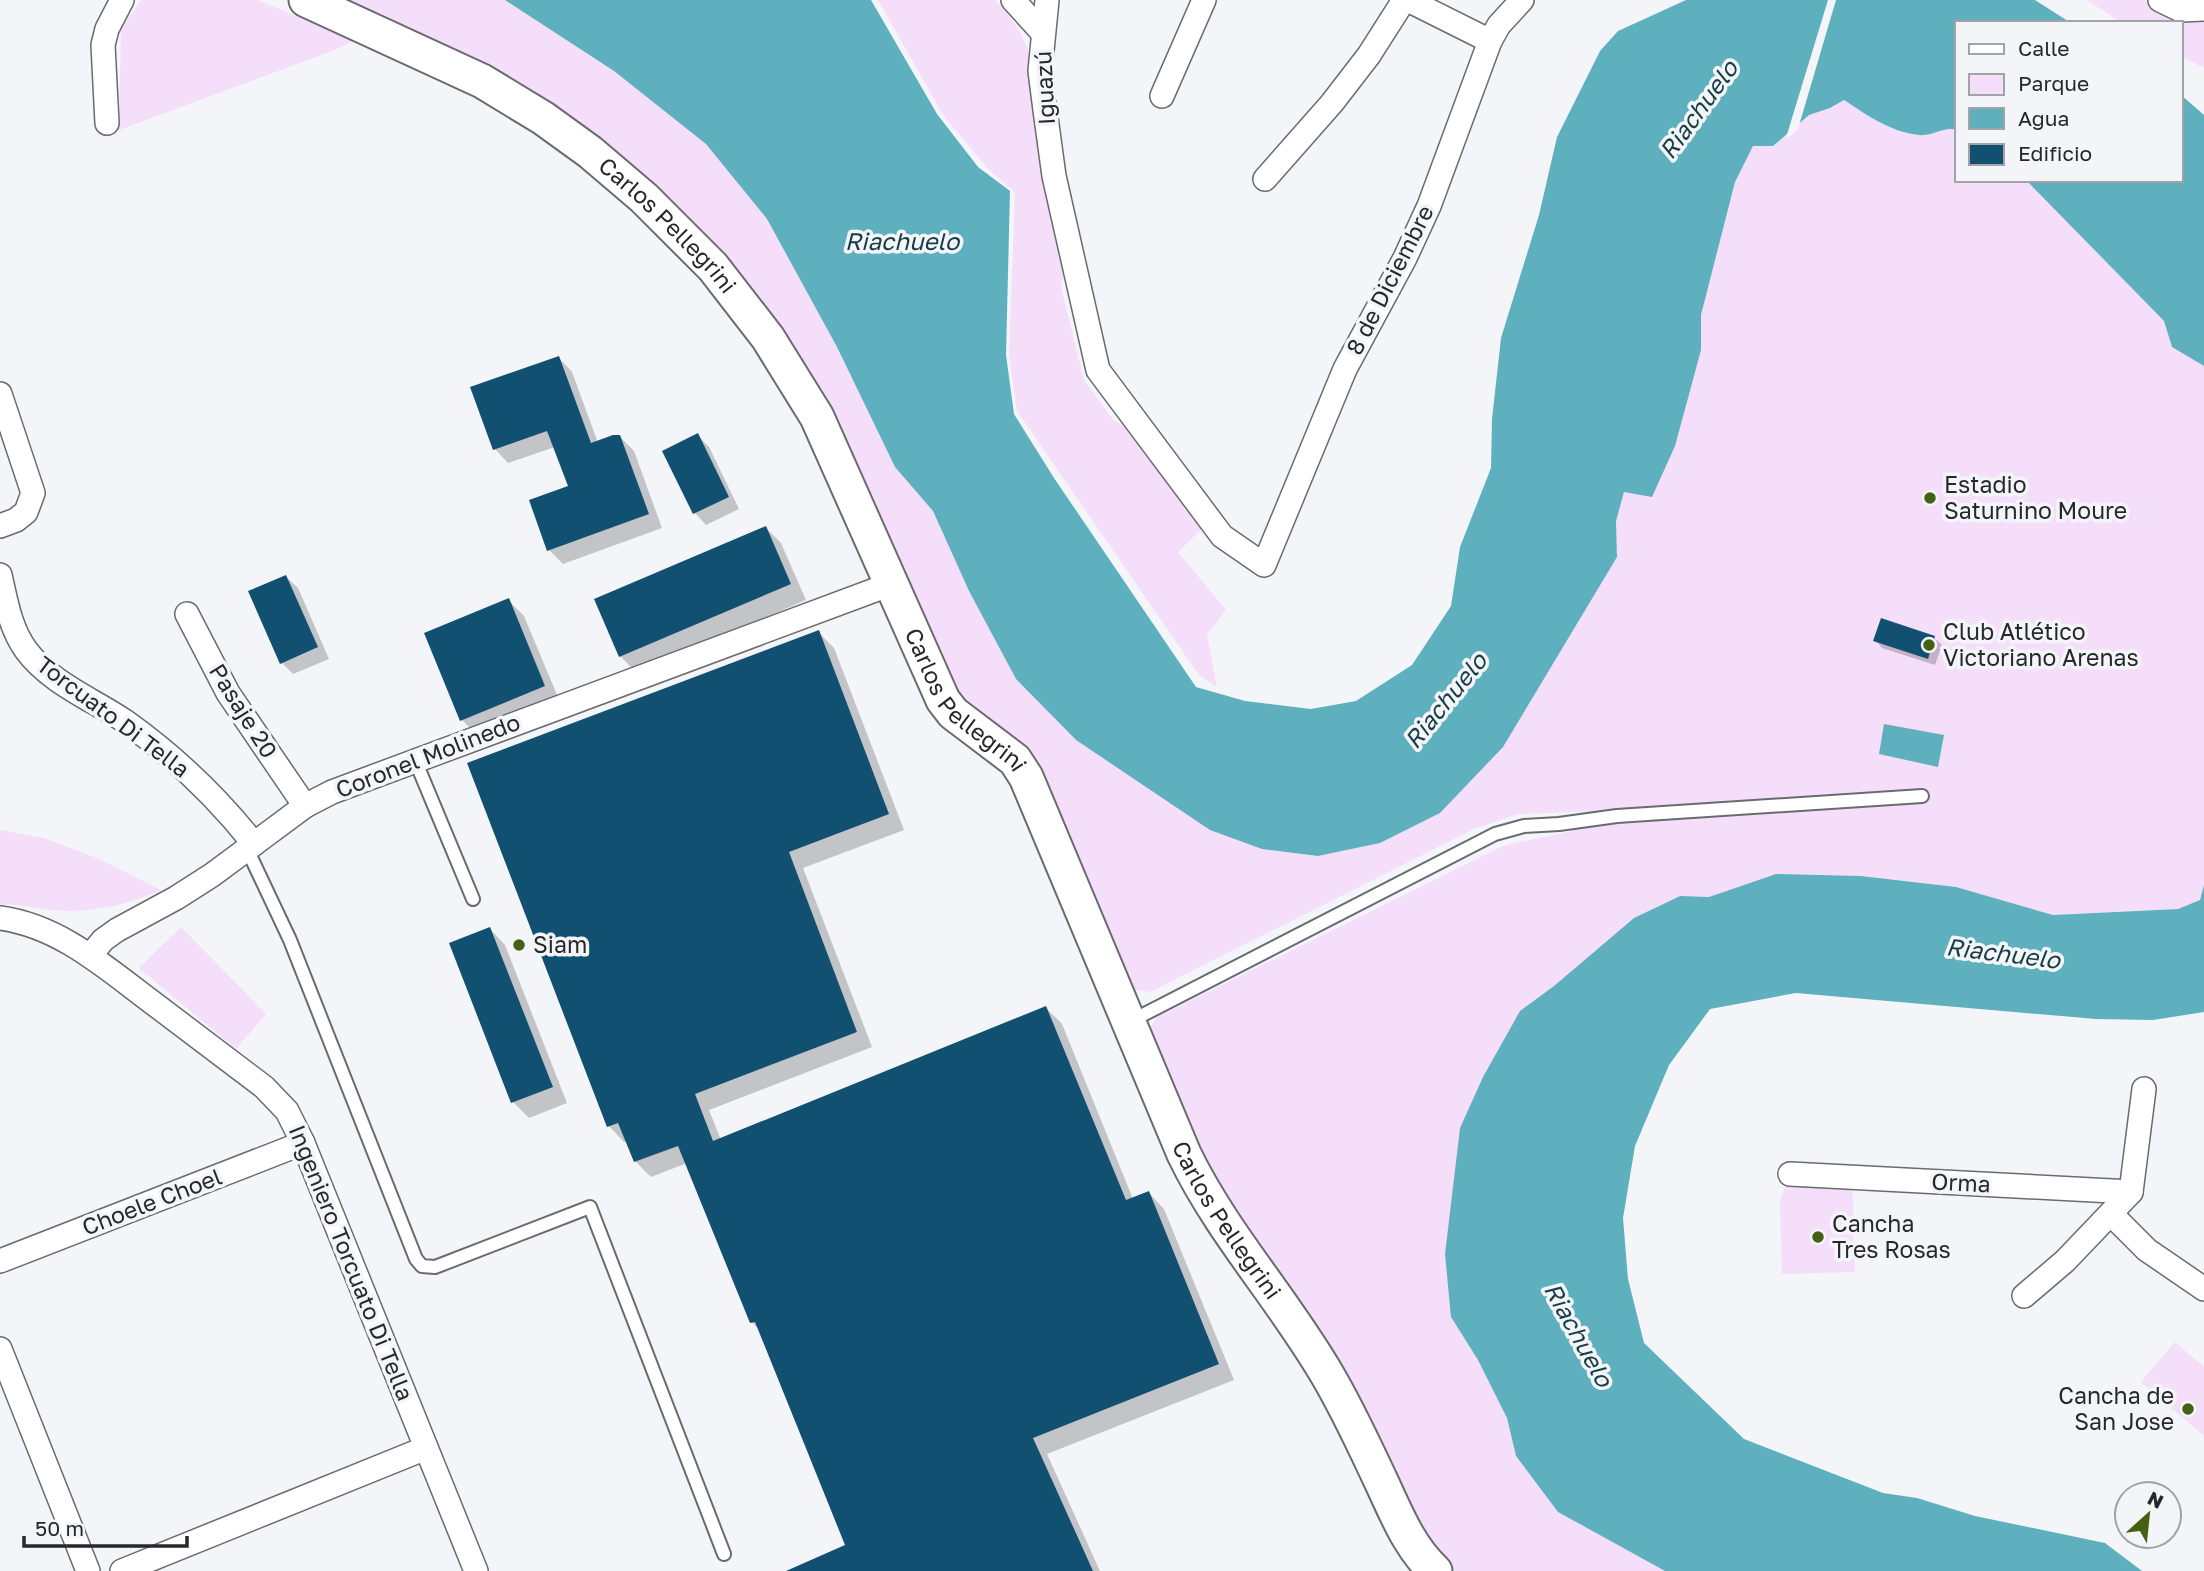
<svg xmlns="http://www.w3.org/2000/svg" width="2204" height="1571" font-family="'Golos Text',sans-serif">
<rect width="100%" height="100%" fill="#f3f5f9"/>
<!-- green -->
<g fill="#f5defa">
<path d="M141 0H257L354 40 335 50 119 130 121 30Z"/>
<path d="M340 0H505L614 71 707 144 767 219 837 347 895 467 933 511 969 591 1016 679 1076 740 1142 783 1262 849 1318 856 1380 843 1617 558 1616 521 1624 491 1701 350V315L1735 182 1753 146H1773L1809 115 1830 108 1844 100C1867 115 1890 132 1919 135 1932 137 1944 126 1957 130V180H2026L2164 321 2172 347 2204 366V885L2200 900 2178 909 2053 915 1956 887 1861 876 1776 874 1709 897 1680 896 1634 918 1554 986 1520 1011 1451 1317 1478 1360 1507 1418 1516 1456 1558 1512 1665 1571H1456L1435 1553 1407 1510 1381 1439 1366 1411 1205 1172 1144 1037 1157 1017 1503 846C1535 838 1567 834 1599 823L1604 811 1518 814 1474 829 1150 992 1123 988 1044 798 958 707 820 412 649 195Z"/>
<path d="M878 0H995C1013 19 1024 35 1031 60L1065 269 1061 287 1084 380 1114 421 1134 431 1206 525 1178 552 1226 610 1207 635 1217 687 1199 675 1017 411 1009 354 1015 192 987 168 943 115Z"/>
<path d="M2087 0H2145L2156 8 2204 18V68L2181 56V23H2122Z"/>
<path d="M0 830 44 838 97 858 161 890C129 904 91 914 54 910 36 909 18 903 0 905Z"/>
<path d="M181 927 266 1014 236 1049 139 968Z"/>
<path d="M1790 1174 1852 1177 1855 1272 1782 1274 1780 1201Z"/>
<path d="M2175 1342 2204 1367V1436L2141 1382Z"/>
</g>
<!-- water -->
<g fill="#5fb0be">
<path d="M505 0H871L937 114 978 167 1010 191 1006 355 1014 414 1054 478 1196 687 1245 701 1311 709 1356 701 1412 665 1451 606 1460 547 1491 468 1492 419 1501 338 1539 215 1557 137 1600 51 1618 31 1686 0H2035L2071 23H1957V130C1944 126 1932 137 1919 135 1890 132 1867 115 1844 100L1830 108 1809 115 1773 146H1753L1735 182 1701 315V350L1675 446 1652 497 1624 492 1616 521 1617 557 1503 747 1440 813 1380 843 1318 856 1262 849 1210 830 1076 740 1016 679 969 591 933 511 895 467 837 347 767 219 706 144 614 71Z"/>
<path d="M2181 95 2204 115V366L2172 347 2164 321 2026 180H2181Z"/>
<path d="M1884 724 1944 735 1938 767 1879 754Z"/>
<path d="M1776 874 1861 876 1956 887 2053 915 2178 909 2200 900 2204 885V1012L2153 1020 2096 1019 1796 993 1710 1009 1669 1065 1635 1146 1623 1218 1628 1279 1644 1343 1744 1439 1883 1493 1917 1498 1975 1516 2105 1543 2142 1571H1665L1558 1512 1516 1456 1507 1418 1478 1360 1451 1317 1445 1254 1460 1128 1483 1077 1520 1011 1554 986 1634 918 1680 896 1709 897Z"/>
</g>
<!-- pier -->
<path fill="#f3f5f9" d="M1828 0H1836L1798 129 1785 141Z"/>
<!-- shadow -->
<g fill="#0003">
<path d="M559 358 572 372 598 443 620 437 634 451 662 528 563 564 549 550 570 487 555 447 508 463 495 449Z"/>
<path d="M697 435 709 447 739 509 706 525 695 513 664 451Z"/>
<path d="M766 528 781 543 806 600 636 672 620 656Z"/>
<path d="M286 577 298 588 329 659 293 674 282 663Z"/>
<path d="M508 600 524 616 560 702 478 736 462 720Z"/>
<path d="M818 632 834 648 904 830 803 868 872 1047 709 1110 721 1140 1046 1008 1062 1024 1133 1199 1149 1193 1164 1209 1234 1380 1047 1454 1100 1571H802L847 1545 760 1331 752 1322 687 1163 651 1177 635 1161 627 1141 624 1142 609 1126Z"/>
<path d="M1934 638 1942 645 1935 665 1882 648 1875 640Z"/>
<path d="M490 929 505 945 567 1103 529 1118 513 1102Z"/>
</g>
<!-- building -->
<g fill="#125072">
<path d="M559 356 591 443 613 435H620L649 514 547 551 529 500 568 486 547 431 493 450 470 387Z"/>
<path d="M698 433 729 497 693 514 662 451Z"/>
<path d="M766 526 791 584 619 657 594 599Z"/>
<path d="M286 575 318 647 280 664 248 591Z"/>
<path d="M509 598 545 686 460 721 424 633Z"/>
<path d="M1881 618 1935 636 1928 659 1873 641Z"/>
<path d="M819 630 889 814 789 852 857 1032 695 1094 713 1141 1046 1006 1126 1200 1149 1191 1219 1364 1033 1438 1093 1571H786L845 1545 755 1322 750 1323 678 1146 634 1162 618 1123 607 1127 467 763Z"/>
<path d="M490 927 553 1087 511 1103 449 943Z"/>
</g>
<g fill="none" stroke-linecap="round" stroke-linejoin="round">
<defs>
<g id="lane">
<path d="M415 760 473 899"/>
<path d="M247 849 290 940 416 1259 422 1266 435 1267 590 1207 724 1554"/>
<path d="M1129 1022 1495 834 1524 826 1559 824 1617 816 1922 796"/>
</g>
<g id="street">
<path d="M1013 0 1043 33"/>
<path d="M1047 0 1040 71 1045 110 1054 176 1098 370 1222 536 1264 565 1345 369 1405 258 1429 206 1490 41 1499 25 1522 0"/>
<path d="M1408 0 1490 41"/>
<path d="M2160 0 2181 10 2204 9"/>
<path d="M1162 96 1204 0"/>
<path d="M107 123 103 45 107 29 122 0"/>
<path d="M1265 179 1332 103 1369 55 1404 0"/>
<path d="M0 394 33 493 26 512 16 520 0 526"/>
<path d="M0 575C6 601 10 628 26 650 50 683 94 700 126 722 175 757 217 797 254 844"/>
<path d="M187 614 228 693 305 806"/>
<path d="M0 918C60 926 106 968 153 1003 190 1031 227 1059 264 1087L287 1111 303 1143 476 1571"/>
<path d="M90 956 103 940 117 930 176 898 212 875 305 806 332 792 891 584"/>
<path d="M1790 1174 2131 1192"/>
<path d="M2111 1214 2147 1250 2204 1289"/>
<path d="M0 1261 303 1143"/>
<path d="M2024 1296 2065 1261 2131 1192 2144 1089"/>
<path d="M0 1349 88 1571"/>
<path d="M122 1571 426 1448"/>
</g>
<g id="secondary">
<path id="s1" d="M306 0 482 81 543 118 590 152 644 198 713 267 768 338 817 417 943 700 953 713 1015 760 1026 777 1184 1154C1222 1233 1284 1300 1328 1376 1348 1410 1364 1445 1381 1481 1396 1513 1409 1547 1435 1571"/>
</g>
</defs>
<!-- lane casing -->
<use href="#lane" stroke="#6a6b6e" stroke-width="16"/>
<!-- street casing -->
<use href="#street" stroke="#6a6b6e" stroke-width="26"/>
<!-- secondary casing -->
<use href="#secondary" stroke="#6a6b6e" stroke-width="37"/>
<!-- lane -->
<use href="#lane" stroke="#fff" stroke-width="12"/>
<!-- street -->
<use href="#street" stroke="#fff" stroke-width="23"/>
<!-- secondary -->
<use href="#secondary" stroke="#fff" stroke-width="33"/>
</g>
<!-- markers -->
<g fill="#446113" stroke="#f3f5f9" stroke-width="2.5">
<circle cx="1930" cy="498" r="7"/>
<circle cx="1929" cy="645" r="7"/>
<circle cx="519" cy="945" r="7"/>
<circle cx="1818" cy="1237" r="7"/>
<circle cx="2188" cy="1409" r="7"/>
</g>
<g text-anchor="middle" stroke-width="7" stroke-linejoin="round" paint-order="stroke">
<!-- street labels -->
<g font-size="23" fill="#28282a" stroke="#f3f5f9">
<text transform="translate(1045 88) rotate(-93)" y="8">Iguazú</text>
<text dy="8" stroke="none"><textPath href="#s1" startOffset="430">Carlos Pellegrini</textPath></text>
<text transform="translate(1390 280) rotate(-63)" y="8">8 de Diciembre</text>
<text dy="8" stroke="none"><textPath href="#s1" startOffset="998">Carlos Pellegrini</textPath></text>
<text transform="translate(243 711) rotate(58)" y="8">Pasaje 20</text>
<text transform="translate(113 717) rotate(37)" y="8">Torcuato Di Tella</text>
<text transform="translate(428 756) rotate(-21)" y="8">Coronel Molinedo</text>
<text transform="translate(1961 1183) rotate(3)" y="8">Orma</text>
<text transform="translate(152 1202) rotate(-21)" y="8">Choele Choel</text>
<text dy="8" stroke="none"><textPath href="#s1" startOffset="1586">Carlos Pellegrini</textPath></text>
<text transform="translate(351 1263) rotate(68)" y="8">Ingeniero Torcuato Di Tella</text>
</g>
<!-- poi labels -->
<g font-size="23" fill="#28282a" stroke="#f3f5f9" text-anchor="start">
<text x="1944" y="493">Estadio<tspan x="1944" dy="26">Saturnino Moure</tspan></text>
<text x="1943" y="640">Club Atlético<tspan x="1943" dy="26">Victoriano Arenas</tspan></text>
<text x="533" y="953">Siam</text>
<text x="1832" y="1232">Cancha<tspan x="1832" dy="26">Tres Rosas</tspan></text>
<text x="2174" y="1404" text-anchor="end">Cancha de<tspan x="2174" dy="26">San Jose</tspan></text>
</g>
<!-- water labels -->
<g font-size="24" font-style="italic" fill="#173e45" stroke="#f3f5f9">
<text transform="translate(1699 110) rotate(-54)" y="8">Riachuelo</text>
<text x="902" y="250">Riachuelo</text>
<text transform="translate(1446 701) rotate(-51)" y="8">Riachuelo</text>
<text transform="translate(2003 954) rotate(7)" y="8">Riachuelo</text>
<text transform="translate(1578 1335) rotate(61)" y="8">Riachuelo</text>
</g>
</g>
<!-- legend -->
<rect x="1955" y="21" width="228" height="161" fill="#f3f5f9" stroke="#a2a3a6" stroke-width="2"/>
<rect x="1969" y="44" width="35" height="10" fill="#ffffff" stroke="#a2a3a6" stroke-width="2"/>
<text x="2018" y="56" font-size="21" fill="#28282a">Calle</text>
<rect x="1969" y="74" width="35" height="21" fill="#f5defa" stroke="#a2a3a6" stroke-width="2"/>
<text x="2018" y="91" font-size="21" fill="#28282a">Parque</text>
<rect x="1969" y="108" width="35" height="21" fill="#5fb0be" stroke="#a2a3a6" stroke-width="2"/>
<text x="2018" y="126" font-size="21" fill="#28282a">Agua</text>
<rect x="1969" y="144" width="35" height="21" fill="#125072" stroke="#a2a3a6" stroke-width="2"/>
<text x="2018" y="161" font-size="21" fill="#28282a">Edificio</text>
<!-- north arrow -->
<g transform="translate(2148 1515) rotate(27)"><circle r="33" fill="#f3f5f9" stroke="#a2a3a6" stroke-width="2"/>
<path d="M0-5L12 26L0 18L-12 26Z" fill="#446113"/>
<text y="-10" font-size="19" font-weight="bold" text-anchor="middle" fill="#28282a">N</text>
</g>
<!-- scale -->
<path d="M24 1536v10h163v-10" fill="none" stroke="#28282a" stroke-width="3.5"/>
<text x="35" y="1536" font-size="21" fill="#28282a" stroke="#f3f5f9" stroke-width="5" paint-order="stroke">50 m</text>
</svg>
